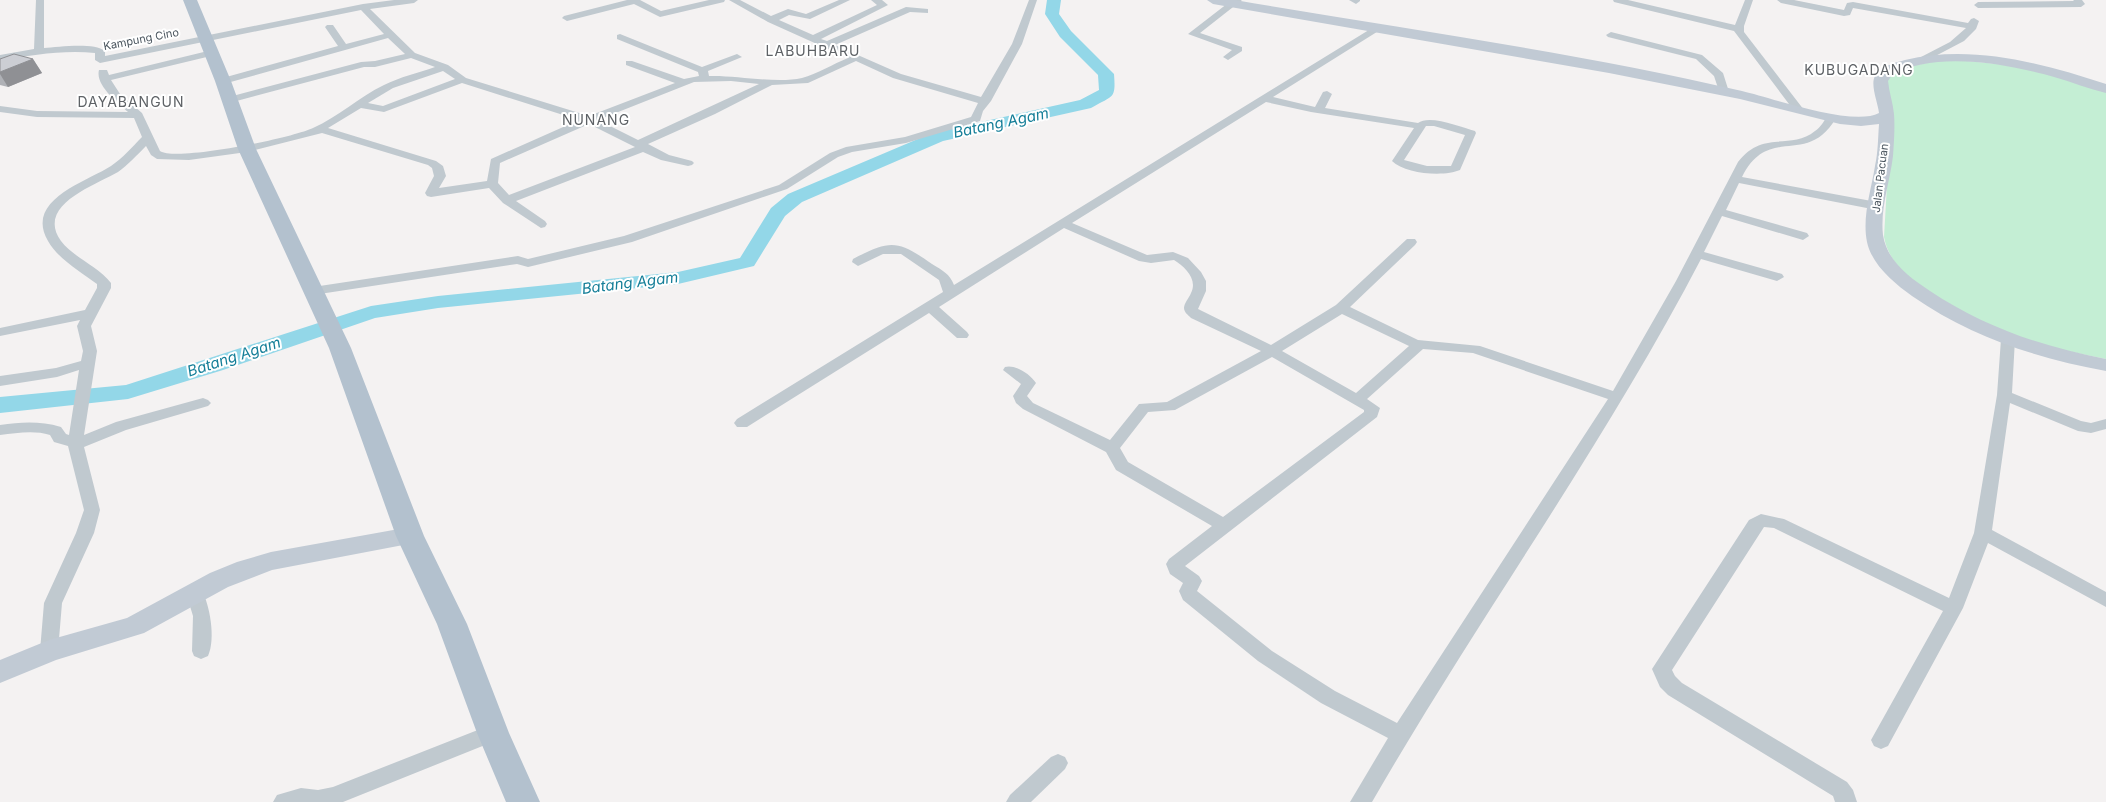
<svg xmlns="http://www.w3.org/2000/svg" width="2106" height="802" font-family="Inter,sans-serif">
<rect width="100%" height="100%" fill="#f4f2f2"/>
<!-- green -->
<path fill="#c4eed4" d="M1947 59 2017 66 2106 90V359C2069 352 2031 343 1995 330 1984 325 1973 317 1962 311 1932 293 1891 275 1884 237L1891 116 1887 86 1889 76 1901 68Z"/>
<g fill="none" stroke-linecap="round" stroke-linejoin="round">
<!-- river -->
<path fill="#93d7e8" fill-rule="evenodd" d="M1047 0H1061L1059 14 1071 31 1114 74C1116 100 1113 95 1091 108L943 141 802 202 785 216 754 266 678 284 438 308 375 318 223 370 128 399 0 413V397L126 385 371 306 438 296 678 272 740 258 771 208 788 194 932 133 1080 100 1099 90 1098 75 1060 37 1045 14Z"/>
<!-- street -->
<g fill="#c0c9cf" fill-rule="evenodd">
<path d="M36 0H44V48C58 47 94 42 105 51V56L363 4 394 0H418L414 3 370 9 415 53 448 65 466 78 589 116 675 83 626 65V61H632L684 79 699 76 698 72 617 39V35L620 34 702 67 737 54 742 57 708 71 709 76C737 75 776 84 802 78 817 74 833 64 848 58L768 22 729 0H740L771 16 788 9 806 14 839 0H850L810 19 789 15 779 20 813 35 877 5 871 0H882L888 5 821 39 827 41 906 7 928 9V13L910 12 835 45 901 74 981 97 1012 44 1029 0H1037L1022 44 991 101 983 111 980 121 906 143 852 152 838 157 787 189 632 242 528 267 517 264 313 295 306 291 313 287 518 256 528 259 624 236 779 185 830 153 846 147 905 137 971 117 978 103 893 78 856 61 808 83 772 85 715 114 648 144 669 155 692 161 694 163 692 165 688 166 661 160 643 152 516 201 545 221 547 224 545 227 541 228 503 203 489 188 431 197 427 196 425 193 434 176 432 168 428 165 322 133 247 152 189 160 157 159 151 155 146 146C137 155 128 165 118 172 96 185 35 205 61 241 74 258 98 266 111 283V288L91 326 97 351 84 435 116 422 203 398 208 400 211 403 208 406 126 430 84 447 100 510 94 533 62 603 58 651 56 656 49 659 42 656 40 651 44 603 76 533 84 510 68 446 54 442 50 435C34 430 17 433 0 435V425C22 422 40 421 61 427L66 434 69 435 79 370 57 377 0 386V376L56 368 81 361 83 351 77 326 80 320 0 336V328L85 310 97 288V284C81 272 58 259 48 241 24 200 86 182 111 166 123 158 132 147 142 137L134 118 37 117 0 112V106L37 111 128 112C117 102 95 85 99 70H107L109 75 212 50 215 51V55L111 80 120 94 142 113 160 151C177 162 292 138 313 128 338 117 359 97 384 85 400 77 418 73 435 67L411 58 375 67H364L229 103 224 100 225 98 361 62 375 61 405 54 388 38 227 83H219L218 81 219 79 338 46 325 27 327 25H333L346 44 384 34 361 10 100 63 95 60V53C63 50 31 55 0 61V55L34 49ZM443 71 455 79 383 106 368 103 393 88ZM731 81 759 84 638 140 598 120 694 82ZM462 83 579 120 491 159 487 181 439 188 446 176 443 166 436 161 328 128 361 108 384 112ZM589 124 635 147 509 195 498 183 500 163Z"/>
<path d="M627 0H640L661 11 709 0H725L724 2 660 17 634 4 567 21 562 18 564 16Z"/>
<path d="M1232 0H1242L1200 33 1242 47V51L1228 60 1223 57 1232 50 1188 34Z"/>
<path d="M1349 0H1360V1L1356 4Z"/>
<path d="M1613 0H1628L1735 25 1745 0H1753L1744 26V32L1804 110 1803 112H1795L1734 31 1614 2Z"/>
<path d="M1777 0H1794L1844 10 1847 3 1853 2 1968 23 1971 19 1974 18 1979 21 1976 29 1964 41 1924 62 1921 61V57L1950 42 1966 28 1853 8 1850 15 1844 16 1781 3Z"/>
<path d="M2073 0H2082L2085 4 2081 7 1978 8 1974 5 1978 2 2074 1Z"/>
<path d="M1377 25 1380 26V30L1273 97 1315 107 1323 92 1327 91 1332 94 1325 108 1418 123C1429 114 1461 127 1475 131L1476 133 1460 170C1444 177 1405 174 1392 161L1414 128 1311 112 1266 102 1072 223 1147 255 1173 252 1188 258 1201 272 1206 281V291L1198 309 1271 345 1336 305 1407 239H1415L1417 242 1415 245 1350 307 1418 340 1480 346 1613 391 1676 281 1738 162C1763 129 1791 151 1815 131 1821 127 1824 121 1827 116H1835L1836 118C1807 168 1769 123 1742 177L1877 202 1883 206 1877 210 1739 183 1726 210 1807 233 1809 236 1803 240 1722 216 1704 252 1782 274 1784 277 1777 281 1701 259C1603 447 1478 618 1372 802H1350L1388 738 1321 703 1258 661 1183 600 1179 591 1183 583 1170 574 1166 564 1169 559 1212 526 1116 470 1106 452 1023 409 1016 403 1013 396 1021 384 1003 370 1005 367C1015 364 1030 374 1036 383L1027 396 1033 403 1110 440 1139 404 1167 402 1261 351 1191 318C1188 315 1184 312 1184 308 1184 303 1189 298 1191 293 1198 279 1185 267 1174 260L1151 263 1139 261 1064 228 939 307 967 332 969 335 967 338H957L929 313 747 427H737L734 423 737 419 943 292 939 280 901 254H883L858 266 852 262 853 259C891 239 898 240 932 264 942 270 950 274 954 285ZM1426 126H1434L1465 135 1451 166H1427L1404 160ZM1342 314 1409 346 1356 393 1282 351ZM1423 349 1473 353 1608 399 1397 723 1335 691 1272 651 1197 591 1202 581 1199 576 1185 566 1377 417 1380 408 1367 399ZM1272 357 1364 410V412L1223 517 1128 462 1120 448 1148 412 1175 410Z"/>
<path d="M1611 32 1702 55 1723 73 1729 92 1728 94H1720L1714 76 1696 59 1608 37 1606 35Z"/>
<path d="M2008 335 2013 336 2015 339 2012 393 2081 421 2091 423 2106 419V429L2091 433 2078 431 2010 403 1992 530 2106 592V607L1988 543 1963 608 1888 746 1881 749 1874 746 1871 740 1943 611 1774 528 1764 527 1672 670 1675 676 1682 683 1847 782 1853 790 1857 802H1835L1833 796 1668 695 1660 687 1652 669 1749 520 1761 514 1784 519 1949 598 1974 533 1997 395 2001 339 2003 336Z"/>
<path d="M195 586 201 588C210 605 216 639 208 656L201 659 194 656 192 651 193 616 186 593 189 588Z"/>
<path d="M493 724 500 727 503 733 500 739 343 802H273L277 795 301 788 318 790 333 787Z"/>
<path d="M1058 754 1065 757 1068 763 1065 769 1031 802H1006L1010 795 1051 757Z"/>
</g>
<!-- secondary -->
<g fill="#c1cad4" fill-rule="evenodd">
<path d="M1207 0H1235C1404 29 1575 52 1742 91 1772 98 1853 127 1879 113 1878 103 1870 85 1875 76 1881 66 1894 63 1905 60 1972 44 2041 63 2106 84V93C2089 89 2072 82 2054 77 2009 64 1935 50 1892 75L1888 81C1889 92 1893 103 1894 114 1895 127 1894 142 1893 156 1890 182 1880 208 1883 235 1887 261 1909 277 1930 291 1984 327 2043 347 2106 359V371C2036 358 1971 337 1912 296 1894 283 1872 265 1867 242 1862 217 1871 191 1875 166 1878 153 1878 138 1879 124L1861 126 1840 124 1740 99 1609 73 1213 4Z"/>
<path d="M410 527 419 530 422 536 419 542 272 570 228 587 144 633 56 660 0 683V660L49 640 127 618 210 573 237 562 271 552Z"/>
</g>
<!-- primary -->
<path fill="#b3c1ce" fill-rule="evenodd" d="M183 0H197L231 81 256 149 351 348 424 536 467 624 509 733 540 802H506L477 733 437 624 396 536 329 348 238 149 215 81Z"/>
</g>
<!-- wall -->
<path fill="#afb1b6" d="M0 59H33L42 73 8 87 0 85Z"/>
<!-- shaded-wall -->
<path fill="#8f9094" d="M33 59 42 73 8 87 0 74V72Z"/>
<!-- building -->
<path fill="#ccced4" stroke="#8f9094" d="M14 54 33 59 0 72V59Z"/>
<g text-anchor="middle" stroke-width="4" stroke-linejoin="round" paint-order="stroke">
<!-- far-street labels -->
<g font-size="11" fill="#4a555e" stroke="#fff">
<text transform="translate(141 39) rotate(-11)" y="4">Kampung Cino</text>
<text transform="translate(1880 178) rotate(-83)" y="4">Jalan Pacuan</text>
</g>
<!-- far-quarter labels -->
<g font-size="14" letter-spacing="1" fill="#5e6266" stroke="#fff">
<text x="813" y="56">LABUHBARU</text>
<text x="1859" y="75">KUBUGADANG</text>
<text x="131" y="107">DAYABANGUN</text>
<text x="596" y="125">NUNANG</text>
</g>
<!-- water labels -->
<g font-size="15" font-style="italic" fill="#147e98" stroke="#fff">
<text transform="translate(1001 123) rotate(-12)" y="5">Batang Agam</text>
<text transform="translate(630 283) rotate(-7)" y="5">Batang Agam</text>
<text transform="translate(234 357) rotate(-18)" y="5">Batang Agam</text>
</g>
</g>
</svg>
